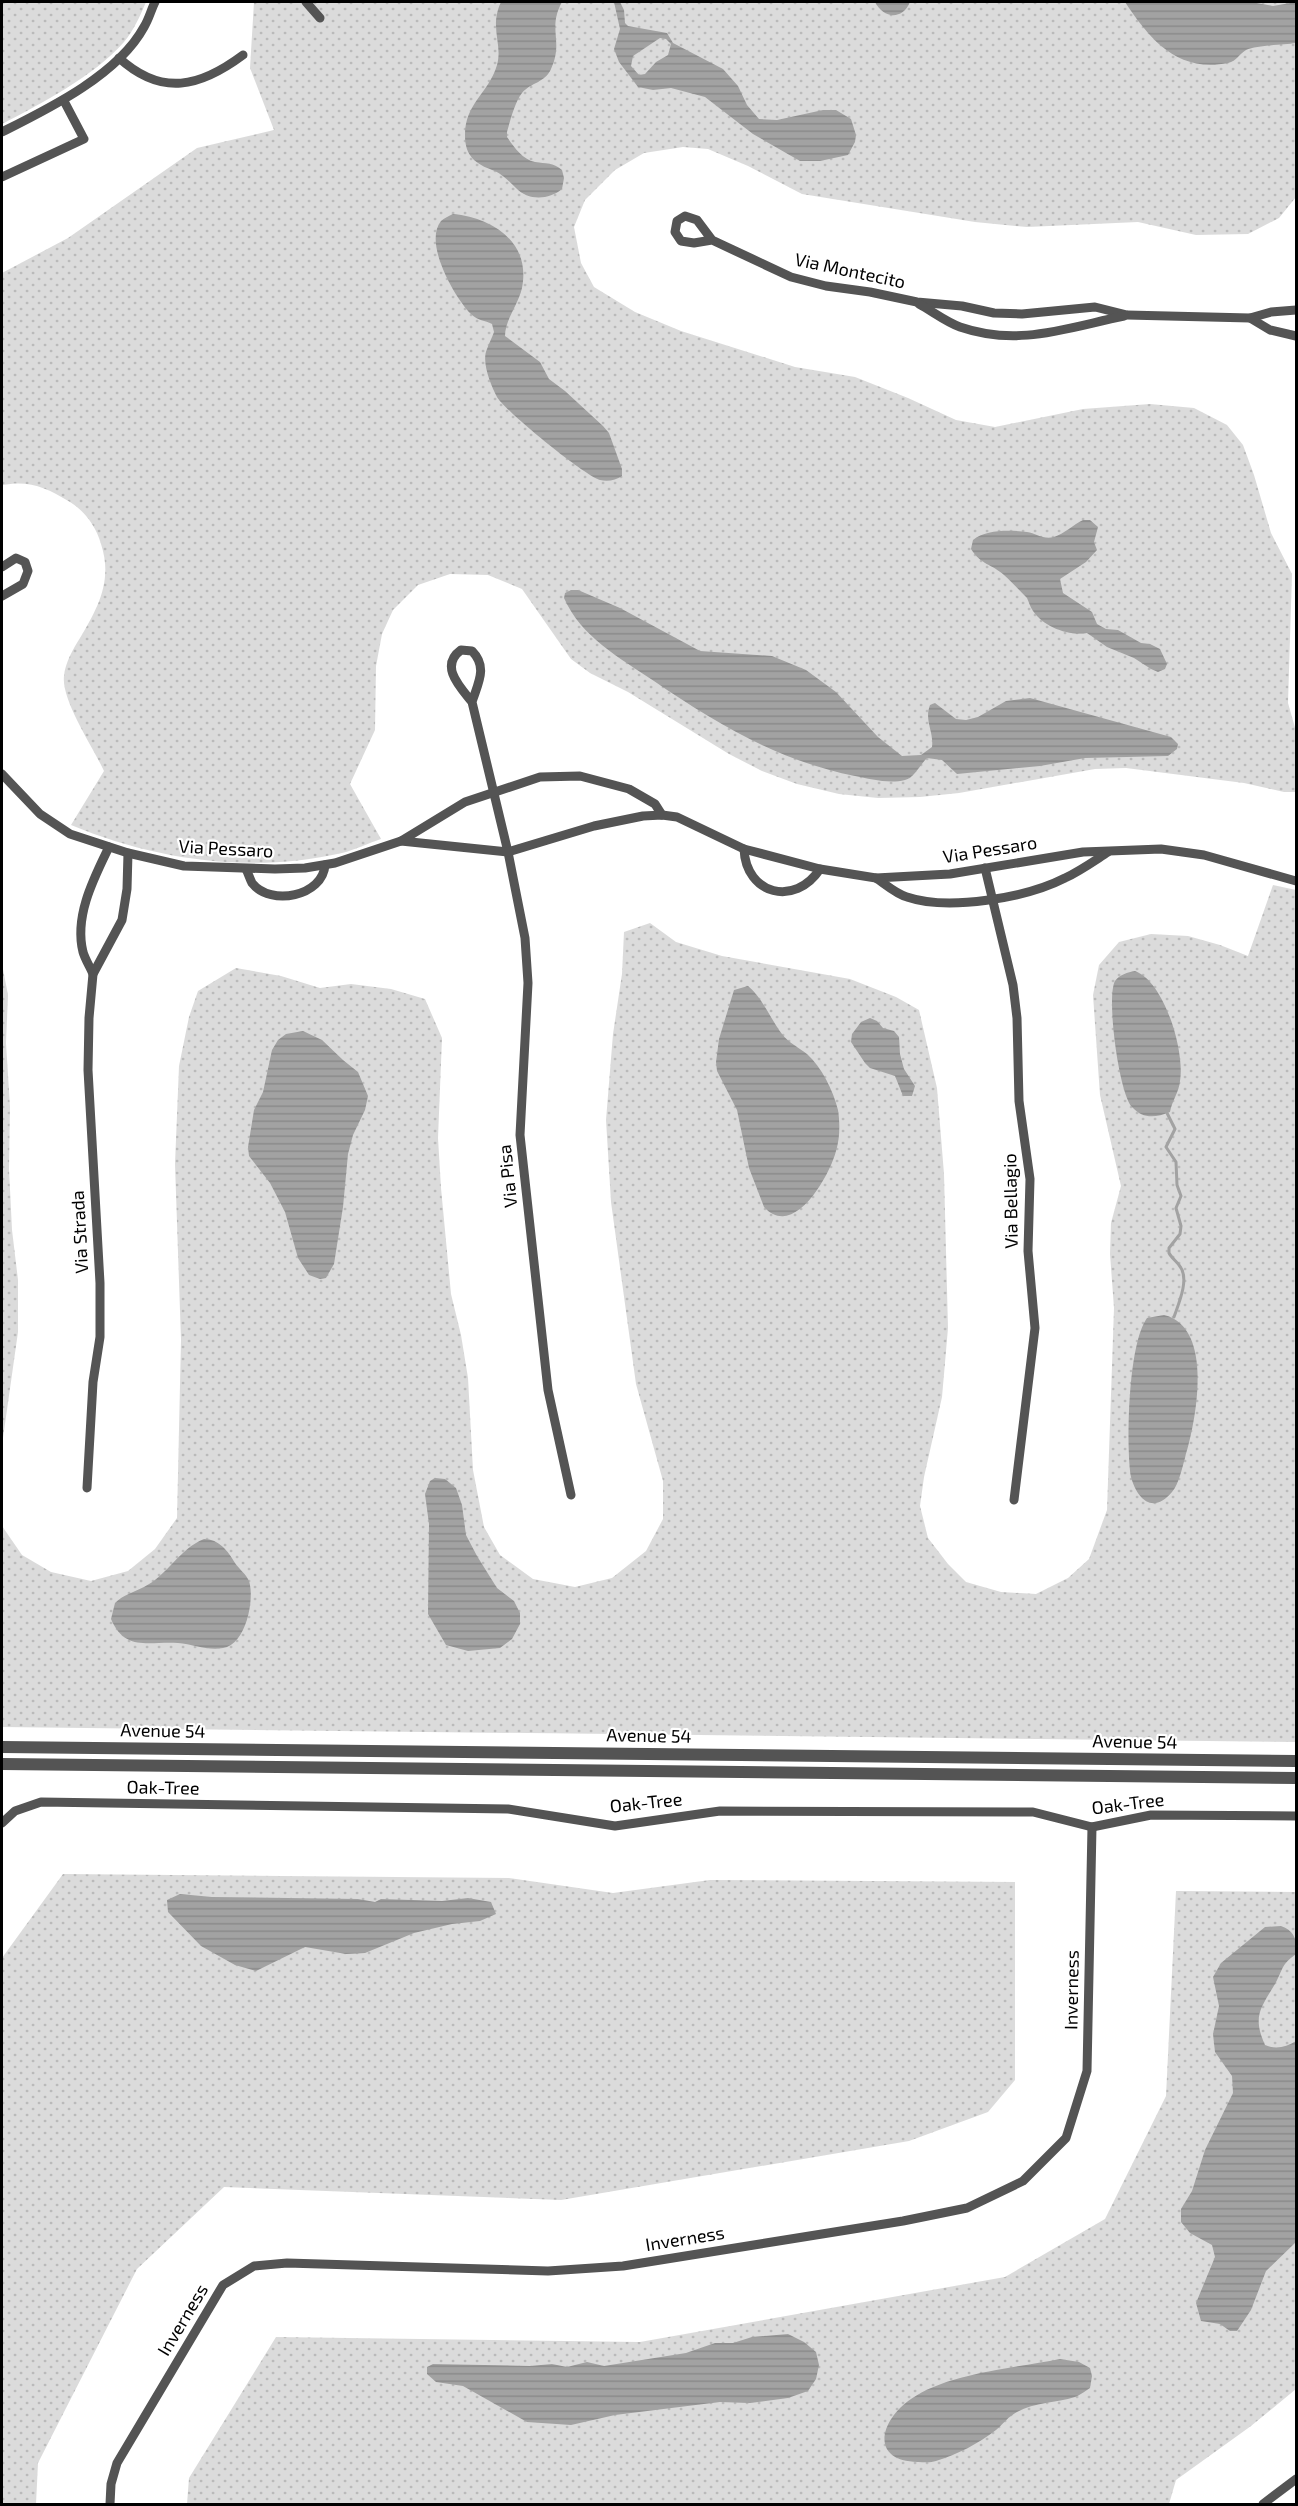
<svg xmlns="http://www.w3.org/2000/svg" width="1298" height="2506" font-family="'Exo 2',sans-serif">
<defs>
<pattern id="grass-dots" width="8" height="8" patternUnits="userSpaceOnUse" patternTransform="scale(1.5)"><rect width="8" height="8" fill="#dbdbdb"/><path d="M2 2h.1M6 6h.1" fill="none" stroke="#bababa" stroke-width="1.8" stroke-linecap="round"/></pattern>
<pattern id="water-rules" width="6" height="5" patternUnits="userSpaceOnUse" patternTransform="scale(1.5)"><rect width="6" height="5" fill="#a2a2a2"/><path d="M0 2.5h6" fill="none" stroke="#8a8a8a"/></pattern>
</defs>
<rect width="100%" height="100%" fill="#fff"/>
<!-- grass -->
<g fill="url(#grass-dots)">
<path d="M2 2H146C140 16 134 30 124 42 93 77 42 103 2 124Z"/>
<path d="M254 2H1296V197L1279 218 1248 234 1196 235 1138 222 1027 227 975 222 802 194 748 166 708 149 683 147 644 153 615 170 585 200 574 227 581 263 594 287 635 312 681 331 795 367 855 377 908 398 956 420 995 427 1083 409 1150 404 1194 408 1227 425 1243 445 1254 475 1271 533 1292 574 1288 703 1296 731V792H1284L1244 783 1126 768 1095 769 959 793 920 797 878 798 839 794 797 784 762 771 729 754 628 692 590 673 571 659 522 589 488 575 450 574 418 585 393 610 382 634 376 666 375 730 350 784 381 839C368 843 355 850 342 853 251 874 155 860 71 825L104 771C93 747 61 700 64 676 65 663 73 649 80 638 98 608 113 580 101 544 96 527 86 512 70 502 46 487 29 480 2 485V273L68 238 197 148 274 130 250 68Z"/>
<path d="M1273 885 1296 890V1742L2 1727V1526L22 1555 51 1572 91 1581 128 1571 155 1549 177 1518 181 1340 175 1164 179 1066 189 1017 198 991 236 968 281 976 320 988 351 984 391 989 425 999 442 1038 438 1138 441 1188 451 1294 461 1335 468 1378 473 1470 484 1527 500 1555 533 1579 575 1587 612 1578 646 1551 663 1519V1481L636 1384 611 1202 606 1120 613 1034 622 974 624 932 650 923 676 942 722 956 850 979 896 997 919 1010 937 1088 944 1174 948 1328 942 1397 924 1477 920 1506 928 1538 948 1564 966 1582 1001 1592 1036 1594 1068 1578 1089 1559 1107 1510 1114 1308 1110 1254 1111 1223 1121 1186 1100 1095 1093 995 1099 965 1119 942 1151 934 1188 936 1220 945 1248 956Z"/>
<path d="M2 964 8 995 6 1043 10 1107 9 1169 12 1230 18 1280V1332L2 1445Z"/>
<path d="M63 1874 509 1878 613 1893 710 1880 1015 1882V2080L988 2112 909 2141 561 2200 224 2187 137 2269 38 2463 36 2504H2V1958Z"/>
<path d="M1176 1891 1296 1892V2389L1251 2426 1176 2480 1169 2504H187L189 2478 276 2337 640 2342 1005 2277 1105 2219 1166 2096Z"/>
</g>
<!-- water -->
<g fill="url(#water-rules)" fill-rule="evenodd">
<path d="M501 2H562C547 29 564 41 551 69 545 83 531 82 522 93 515 102 510 121 507 132V137C514 147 522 159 535 162 546 164 553 162 562 170L564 178 562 189C549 200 528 201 516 188 510 182 503 175 495 171 487 168 481 166 474 160 467 153 465 145 465 135 465 103 489 93 497 65 503 44 489 28 501 2Z"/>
<path d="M614 2H620L624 10 625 23 628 26 667 33 673 43 723 69 738 86 747 105 759 119 777 120 823 110H836L851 119 856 135 855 142 848 155 820 161H800L753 134 705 97 671 88 653 90 638 87 619 62 614 49 620 29ZM660 38 666 39 671 44 668 55 656 62 645 74 639 75 631 66 633 56Z"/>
<path d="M875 2H910C902 21 883 18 875 2Z"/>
<path d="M1125 2H1251L1273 6 1296 2V43C1283 45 1257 45 1246 50 1239 54 1237 61 1228 63 1178 73 1150 40 1125 2Z"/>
<path d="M453 214C493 218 531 242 522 288 518 305 505 320 505 336L540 362 549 379 565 391 603 426 609 433 622 469V476C616 480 608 482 600 480 585 476 505 411 497 397 491 385 481 362 487 349 489 343 492 338 494 332L492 324C485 320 478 321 471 314 455 298 423 243 441 221 444 218 449 216 453 214Z"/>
<path d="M1083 520H1090L1098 527 1094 542 1097 550 1086 562 1060 579 1063 593 1092 612 1097 624 1106 629 1118 630 1141 643 1150 644 1160 649 1167 664 1165 669 1158 672 1151 669 1134 658 1107 647 1087 633C1068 636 1044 627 1033 611 1030 607 1029 602 1027 598 1020 591 1012 582 1004 575 992 564 981 565 971 549L973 540C986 529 1011 530 1027 532 1036 533 1043 540 1054 537 1064 534 1073 525 1083 520Z"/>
<path d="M571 590H578L620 608 700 651 772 656 806 670 836 692 878 737 902 756 921 755 932 747C934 732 924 720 930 705L935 703 956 719 966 720 978 717 1006 701 1030 698 1171 737 1178 744 1177 749 1168 756 1085 758 1040 766 957 774 942 760 927 758C920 765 914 778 905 780 889 784 870 779 855 776 779 761 717 724 654 681 620 658 581 637 564 598L565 593Z"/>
<path d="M1135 971C1165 982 1185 1052 1180 1081 1179 1092 1172 1101 1170 1112 1155 1118 1143 1119 1132 1107 1119 1094 1106 997 1115 981 1119 975 1128 972 1135 971Z"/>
<path d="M748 986C762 997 771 1020 782 1034 789 1043 798 1047 807 1054 822 1068 833 1090 838 1110 840 1123 840 1138 836 1151 830 1175 794 1240 764 1207L749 1168 737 1110 717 1071 716 1062 719 1039 734 990Z"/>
<path d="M870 1018 877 1021 883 1028 894 1031 899 1037 900 1054 904 1069 915 1086 912 1096H903L895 1076 870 1068 865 1063 851 1042 852 1034 861 1022Z"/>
<path d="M303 1031 322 1040 343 1060 358 1072 368 1096 365 1110 353 1135 348 1154 343 1207 334 1264 326 1278 320 1279 309 1275 298 1258 285 1212 270 1183 249 1156 248 1147 254 1110 263 1092 272 1050 278 1040 286 1034Z"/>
<path d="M1164 1315C1215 1327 1196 1423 1185 1458 1182 1468 1179 1484 1172 1492 1153 1515 1137 1499 1131 1477 1126 1444 1128 1344 1147 1318Z"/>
<path d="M435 1478 445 1479 456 1488 462 1505 466 1535 477 1556 497 1588 514 1601 520 1613V1624L512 1639 500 1648 468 1651 446 1645 428 1614 429 1524 425 1494 430 1481Z"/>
<path d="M204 1539C219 1539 228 1551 235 1563 239 1569 246 1574 249 1581 255 1599 246 1645 223 1648 208 1651 193 1644 178 1643 149 1641 125 1652 111 1619L115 1603C123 1595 134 1592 144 1587 168 1575 179 1549 204 1539Z"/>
<path d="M180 1894 212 1897 358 1899 375 1902 381 1899 442 1901 468 1898 491 1902 496 1914 480 1921 452 1924 414 1933 365 1953 346 1954 305 1947 256 1971 235 1965 201 1946 168 1912 167 1900Z"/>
<path d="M1281 1926C1295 1931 1297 1940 1296 1954 1280 1966 1284 1968 1275 1984 1261 2008 1252 2016 1265 2045 1276 2050 1286 2047 1296 2041V2242L1266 2271 1251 2310 1237 2331H1230L1220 2324 1201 2321 1196 2303 1215 2257 1212 2245 1190 2233 1181 2222V2209L1192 2191 1205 2150 1233 2093 1232 2076 1215 2052 1213 2034 1219 2006 1213 1977 1221 1963 1265 1927Z"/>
<path d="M788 2334 804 2342 816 2352 819 2365 816 2379 808 2391 788 2398 750 2403 720 2402 615 2415 571 2425 527 2422 463 2386 436 2382 427 2374V2367L433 2364 530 2366 552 2364 567 2367 587 2362 604 2366 686 2353 715 2343H733L752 2337Z"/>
<path d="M1060 2359 1079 2362 1090 2368 1092 2376 1090 2388C1085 2391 1080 2395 1075 2397 1056 2403 1035 2402 1017 2412 1009 2416 1003 2424 996 2430 978 2444 958 2454 936 2461 930 2463 924 2462 918 2462 868 2461 881 2419 911 2399 948 2373 1015 2368 1060 2359Z"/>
</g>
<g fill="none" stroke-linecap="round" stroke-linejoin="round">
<!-- stream -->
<path stroke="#a2a2a2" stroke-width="3" d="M1167 1113 1175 1129 1166 1147 1176 1162 1177 1185 1181 1196 1176 1208 1181 1226 1180 1234 1169 1248V1253C1172 1259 1178 1262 1181 1268 1189 1281 1178 1305 1174 1317"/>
<!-- minor -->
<g stroke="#545454" stroke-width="9">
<path d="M306 2 320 18"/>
<path d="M119 58C162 97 200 87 243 55"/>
<path d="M2 132C48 109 118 75 144 27 149 19 151 10 155 2"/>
<path d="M2 177 84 139 64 101"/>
<path d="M712 240 694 243 681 241 675 232 677 221 685 216 697 220 712 240 791 277 826 286 870 292 917 302 962 306 994 313 1022 314 1095 307 1127 315 1250 318 1271 312 1296 310"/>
<path d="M919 304C932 311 946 322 960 327 1018 347 1066 328 1124 316"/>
<path d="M1250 318 1270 330 1296 336"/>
<path d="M2 567 16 558 25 562 28 571 23 584 2 596"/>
<path d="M472 702C478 683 488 667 472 651L461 650C439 666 460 687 472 702L508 852 525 938 528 983 520 1135 548 1390 571 1495"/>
<path d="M2 774 40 814 70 834 128 853 184 866 275 869 305 868 335 863 401 841 465 802 540 777 580 776 629 789 655 804 662 815"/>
<path d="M401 841 508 852 594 826 643 816 662 815 677 817 744 849 820 869 876 878 950 874 1083 852 1161 849 1204 855 1296 881"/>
<path d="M744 849C746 895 795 907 820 869"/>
<path d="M985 868 1013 985 1017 1018 1019 1101 1030 1179 1028 1251 1035 1328 1014 1500"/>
<path d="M246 869C248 873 250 879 252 883 271 907 323 896 325 865"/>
<path d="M876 878C885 884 896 894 907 897 948 911 1026 898 1065 878 1080 871 1094 861 1108 852"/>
<path d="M93 974C90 967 85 959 83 952 74 916 94 878 109 847"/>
<path d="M87 1488 93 1382 100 1337V1283L88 1070 89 1018 93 974 122 920 127 889 128 853"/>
<path d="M2 1823 15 1811 41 1802 508 1809 615 1826 720 1811 1033 1812 1092 1827 1151 1815 1296 1816"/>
<path d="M110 2504 111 2484 117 2463 223 2285 254 2266 287 2263 548 2271 623 2266 903 2221 967 2208 1023 2181 1066 2138 1087 2071 1092 1827"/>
<path d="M1263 2504 1296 2479"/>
</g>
<!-- tertiary -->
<g stroke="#545454" stroke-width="12">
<path d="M2 1747 1296 1761"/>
<path d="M2 1764 1296 1778"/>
</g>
</g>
<g text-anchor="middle" stroke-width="4.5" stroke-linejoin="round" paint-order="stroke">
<!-- street labels -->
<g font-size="18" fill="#000" stroke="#fff">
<text transform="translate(850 271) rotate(12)" y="6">Via Montecito</text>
<text transform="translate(226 849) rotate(3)" y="6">Via Pessaro</text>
<text transform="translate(990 850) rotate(-9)" y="6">Via Pessaro</text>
<text transform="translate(508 1176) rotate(-96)" y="6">Via Pisa</text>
<text transform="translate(1011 1201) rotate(-91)" y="6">Via Bellagio</text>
<text transform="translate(80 1232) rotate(-93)" y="6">Via Strada</text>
<text transform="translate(163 1731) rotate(1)" y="6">Avenue 54</text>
<text transform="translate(649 1736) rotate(1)" y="6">Avenue 54</text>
<text transform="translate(1135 1742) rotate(1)" y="6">Avenue 54</text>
<text transform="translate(163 1788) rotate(1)" y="6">Oak-Tree</text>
<text transform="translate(646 1803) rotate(-6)" y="6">Oak-Tree</text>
<text transform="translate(1128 1804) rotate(-7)" y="6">Oak-Tree</text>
<text transform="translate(1072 1990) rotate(-89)" y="6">Inverness</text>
<text transform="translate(685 2239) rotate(-9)" y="6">Inverness</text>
<text transform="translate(183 2320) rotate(-59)" y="6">Inverness</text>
</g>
</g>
<!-- border -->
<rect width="1298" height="2506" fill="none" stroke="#000000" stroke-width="6"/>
</svg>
